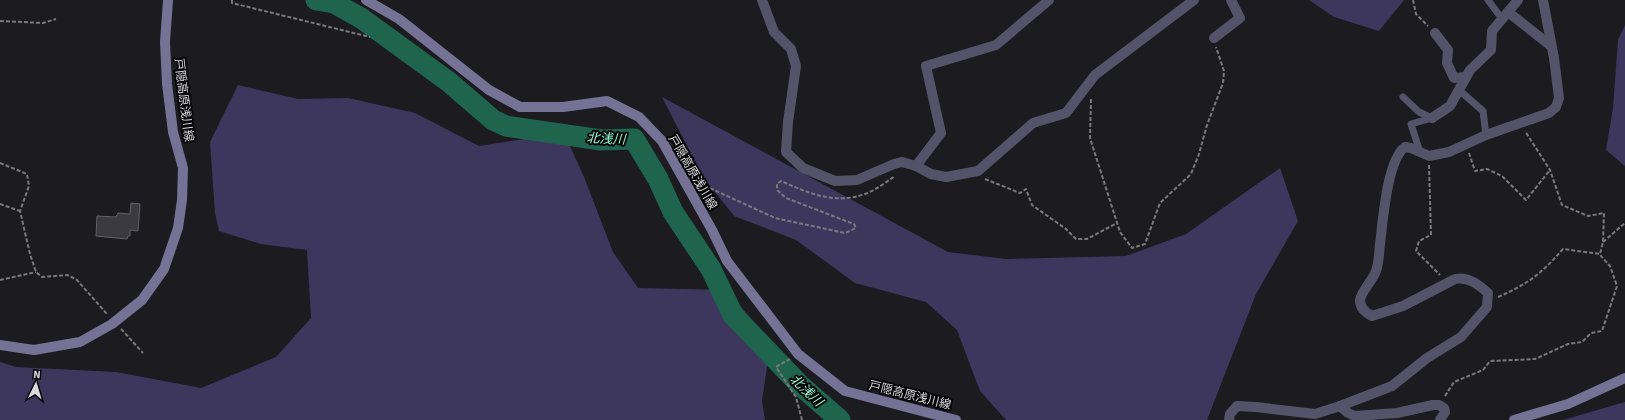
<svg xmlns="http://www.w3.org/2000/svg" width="1625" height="420" font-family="'Source Sans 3','Noto Sans JP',sans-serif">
<rect width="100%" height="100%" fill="#1b1b20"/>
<!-- green -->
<g fill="#3d375e">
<path d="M1309 0H1404L1379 31 1334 17Z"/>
<path d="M1625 25V166L1606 150 1613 108 1618 40Z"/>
<path d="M238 85 298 99 348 98 415 113 479 146 564 133 584 177 613 252 638 288 729 290 770 346 762 401 765 420H0V362L16 367 116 372 201 388 276 357 311 318 307 250 261 244 219 231 215 213 210 142Z"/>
<path d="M662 97 948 252 1006 259 1126 256 1186 234 1280 168 1298 221 1256 294 1207 420H1006L980 391 957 330 926 302 855 283 796 240 734 216 703 177Z"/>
<path d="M1625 402V420H1563Z"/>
</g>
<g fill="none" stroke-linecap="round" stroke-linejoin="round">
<!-- river -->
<path stroke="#1f654e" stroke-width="21" d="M316 0 334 3 361 18 449 82 493 120 506 126 601 140 634 139 658 179 673 212 711 269 733 315 801 386 840 420"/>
</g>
<!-- building -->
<path fill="#3b3a40" stroke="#626168" d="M131 203 140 204 138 231 130 230V236H128L127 239 96 236 97 216 116 217 118 213 130 214Z"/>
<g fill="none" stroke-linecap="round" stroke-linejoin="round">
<!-- path -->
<g stroke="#79797e" stroke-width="2" stroke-dasharray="4 2" stroke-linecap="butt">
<path d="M232 0V3L370 37"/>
<path d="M1413 0 1416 14 1428 26"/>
<path d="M0 21 43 23 56 19"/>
<path d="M1091 99 1090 138 1120 232 1132 248 1145 244 1160 203 1191 174 1199 154 1207 125 1223 83 1224 71 1216 47"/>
<path d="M1469 153 1475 171 1487 169 1502 176 1526 200 1550 170"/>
<path d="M0 163 27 174 29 186 20 211 30 254 36 272 42 277 68 275 77 280 107 314"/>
<path d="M1429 165 1431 235 1419 241 1416 251 1440 275"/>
<path d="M985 179 1020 193 1026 189 1032 205 1066 229 1076 239H1087L1117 223"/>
<path d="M699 186 703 185 775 218 845 233 856 228 854 224 786 198 777 190V184L781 181C808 193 835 205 865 194 876 190 886 182 895 176"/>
<path d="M0 204 20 211"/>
<path d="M1603 242 1625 223"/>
<path d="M0 280 36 272"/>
<path d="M1498 297C1528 284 1541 274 1563 249L1600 254 1603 242 1604 213 1588 216 1562 205 1550 170 1525 131"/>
<path d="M121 329 143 353"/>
<path d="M790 359 776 367 796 397 802 420"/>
<path d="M1445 396 1454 382 1483 370 1490 361 1535 359 1568 344 1582 342 1591 333 1602 331 1617 286 1610 266 1600 255"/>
</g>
<!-- service -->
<g stroke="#555369" stroke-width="7">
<path d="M1488 0 1502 19"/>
<path d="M1459 90 1483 111 1486 135"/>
<path d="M1403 97 1419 112 1432 118"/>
<path d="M1420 152 1411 124 1432 118"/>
</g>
<!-- minor -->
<g stroke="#555369" stroke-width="10">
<path d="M762 0 774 32 791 49 796 66 788 122 786 152 803 168 835 181 857 180 894 164 902 162 916 166"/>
<path d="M1049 0 996 45 926 66 941 133 916 166 931 174 946 177 978 171 1033 123 1066 113 1095 75 1194 0"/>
<path d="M1508 12 1551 46"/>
<path d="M1435 33 1448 50 1447 63 1454 78 1466 77"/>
<path d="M1214 38 1240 18 1231 0"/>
<path d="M1432 118 1450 106 1470 70 1491 50 1492 31 1518 0"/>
<path d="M1229 420 1230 414 1237 406 1256 407 1315 414 1340 406"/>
<path d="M1440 420 1445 412 1444 408 1439 405H1433L1397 413 1355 416 1348 413 1340 406 1392 386 1427 358 1461 337 1487 307 1488 293C1479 285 1468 276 1455 279L1403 306 1372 316C1366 313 1360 308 1360 300 1361 292 1373 280 1376 271 1379 263 1379 252 1380 244 1383 221 1387 160 1405 147L1411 148 1429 156 1449 152 1486 135 1549 113 1556 107 1559 98 1554 58 1543 0"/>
</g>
<!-- secondary -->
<g stroke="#767296" stroke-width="10">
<path d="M366 0 399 19 489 90 520 107H563L607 101 639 117 662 141 712 230 727 261 798 354 845 391 956 420"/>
<path d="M0 345 34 350 80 342 112 324 142 300 164 269 178 228 182 200 183 168 173 132 167 84 165 42 168 0"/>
<path d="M1514 420 1568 404 1625 378"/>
</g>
</g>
<g text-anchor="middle" stroke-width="4" stroke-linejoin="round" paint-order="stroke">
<!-- street labels -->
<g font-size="12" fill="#d9d9dd" stroke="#060608">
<text transform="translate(184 100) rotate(83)" y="4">戸隠高原浅川線</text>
<text transform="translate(693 172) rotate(60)" y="4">戸隠高原浅川線</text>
<text transform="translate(910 395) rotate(14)" y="4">戸隠高原浅川線</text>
</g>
<!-- water labels -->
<g font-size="13" font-style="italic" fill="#95f9d3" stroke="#060608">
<text transform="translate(606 138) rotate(3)" y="5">北浅川</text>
<text transform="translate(807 390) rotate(43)" y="5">北浅川</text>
</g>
</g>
<!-- north arrow -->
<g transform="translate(36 384) rotate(5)" stroke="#060608" stroke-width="3" paint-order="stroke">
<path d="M0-3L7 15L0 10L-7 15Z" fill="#d9d9dd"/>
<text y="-6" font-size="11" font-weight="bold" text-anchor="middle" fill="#d9d9dd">N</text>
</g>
</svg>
